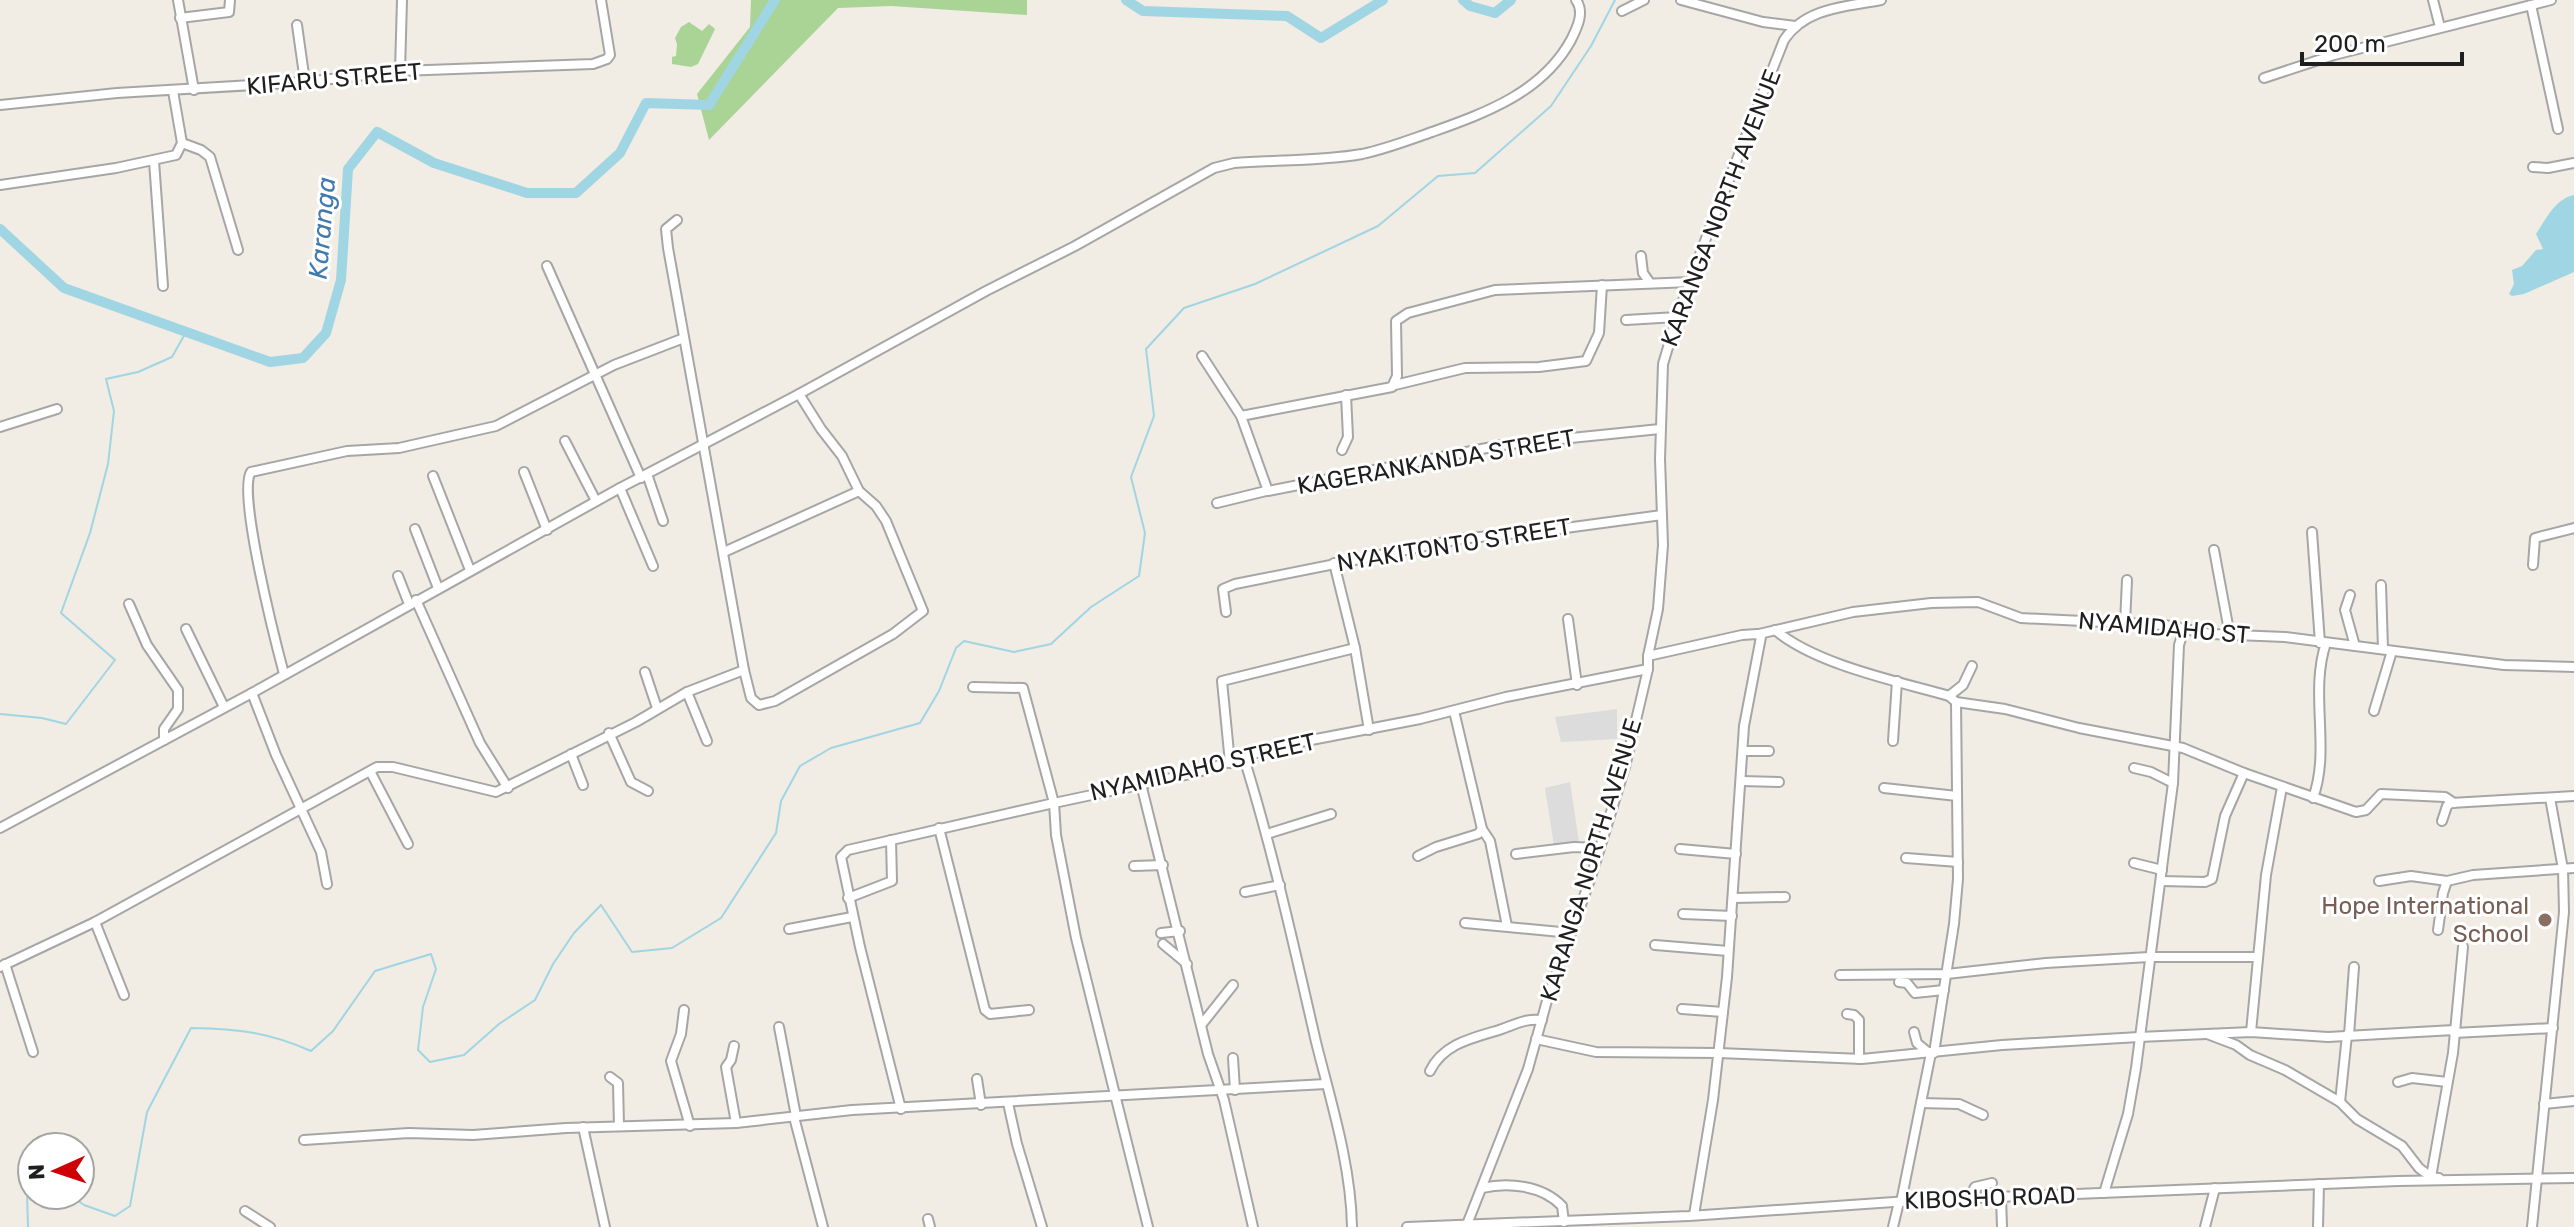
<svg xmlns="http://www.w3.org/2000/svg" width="2574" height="1227" font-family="Rubik,sans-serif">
<rect width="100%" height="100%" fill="#f1ece4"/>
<!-- residential -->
<g fill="#dddcdc">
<path d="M1617 709V739L1561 742 1555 717Z"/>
<path d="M1570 782 1579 842 1554 846 1545 788Z"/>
</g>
<!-- forest -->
<g fill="#a9d495">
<path d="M751 0H1027V15L891 6 838 8 709 140 697 94 750 27Z"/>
<path d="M689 22 702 31 709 24 715 29 698 64 691 67 672 64V57L676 56 677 44 675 38 681 27Z"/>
</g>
<!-- water -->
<path fill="#a0d5e3" d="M2574 195V272L2524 294 2512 296 2509 294 2514 284 2512 270 2522 266 2536 250 2543 249 2536 234C2546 219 2555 199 2574 195Z"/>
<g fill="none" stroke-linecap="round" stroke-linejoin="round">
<!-- stream -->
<g stroke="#a0d5e3" stroke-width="2">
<path d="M0 714 42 718 66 724 115 660 61 613 90 533 108 464 114 411 106 379 138 372 172 357 186 332"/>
<path d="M70 1195 84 1205 115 1216 130 1206 147 1112 191 1028C238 1029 268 1032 311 1051L333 1031 375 971 431 954 436 969 423 1007 418 1050 430 1062 464 1055 499 1024 535 1000 553 964 574 933 601 905 632 952 672 948 721 918 776 833 781 801 800 766 831 748 920 723 939 691 956 648 964 641 1014 652 1051 644 1091 607 1139 576 1145 533 1131 477 1154 416 1146 349 1184 308 1255 284 1378 226 1438 176 1475 173 1551 106 1591 46 1615 0"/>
<path d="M28 1227 27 1192 32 1191"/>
</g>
<!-- river -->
<g stroke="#a0d5e3" stroke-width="10">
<path d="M1126 0 1143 11 1287 16 1321 38 1383 0"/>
<path d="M1463 0 1470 6 1495 13 1511 0"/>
<path d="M0 229 64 288 270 362 303 358 326 333 341 280 348 169 377 132 434 163 527 193H576L620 153 646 103 709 105 775 0"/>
</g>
<defs>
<g id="minor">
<path d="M178 0 194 90"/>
<path d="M1681 0 1763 22 1795 26"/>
<path d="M2433 0 2440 27"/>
<path d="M2531 5 2558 129"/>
<path d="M1622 11 1644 0"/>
<path d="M180 18 229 12 230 0"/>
<path d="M297 25 305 82"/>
<path d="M400 71 402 0"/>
<path d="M2264 78 2334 55 2551 0"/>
<path d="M0 105 117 93 305 82 400 71 593 64 607 59 610 55 601 0"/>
<path d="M182 143 201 150 210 157 238 250"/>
<path d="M154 161 163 286"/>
<path d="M2533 167 2548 168 2574 163"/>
<path d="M0 185 116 168 176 155 182 143 173 91"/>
<path d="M677 220 666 229 668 248 744 670 751 698 759 705 775 701 893 634 923 611 886 521 876 506 859 491 842 456 821 429 799 394"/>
<path d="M1641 256 1643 273 1650 283"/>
<path d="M547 266 641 478"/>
<path d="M1626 320 1677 317"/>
<path d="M1202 356 1241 416 1268 491 1502 445 1660 429"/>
<path d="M1395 385 1465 368 1539 367 1586 361 1599 333 1602 285"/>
<path d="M1241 416 1392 387 1397 376 1396 321 1408 313 1495 290 1691 282"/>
<path d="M0 427 57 409"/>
<path d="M565 441 596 501"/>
<path d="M1342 450 1348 437 1346 395"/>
<path d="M524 472 547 530"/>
<path d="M647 474 663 521"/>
<path d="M433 476 470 570"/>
<path d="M620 488 653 566"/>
<path d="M1217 503 1266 491"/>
<path d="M415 529 438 588"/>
<path d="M2312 532 2320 643"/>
<path d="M2214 550 2230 636"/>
<path d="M724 552 859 491"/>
<path d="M1334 563 1355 648 1369 730"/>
<path d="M2533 565 2535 538 2574 528"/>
<path d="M398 576 409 604"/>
<path d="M2381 585 2383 649"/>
<path d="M2350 595 2345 610 2355 646"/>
<path d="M416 600 480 743 508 788"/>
<path d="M129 604 147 645 178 690V709L164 729V740"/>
<path d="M1226 612 1223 589 1235 584 1460 539 1558 529 1662 515"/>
<path d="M1568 619 1577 685"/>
<path d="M2125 623 2127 580"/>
<path d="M186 629 224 707"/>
<path d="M1775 630C1817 665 1897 681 1949 696L1956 702 1958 879 1954 924 1934 1053"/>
<path d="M1759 634 1853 612 1931 603 1978 602 2021 618 2164 625 2211 634 2285 637 2504 665 2574 667"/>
<path d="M1648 656 1742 635 1757 634 1761 637 1744 726 1727 977 1713 1100 1694 1215"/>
<path d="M645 672 657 708"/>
<path d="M284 674C276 644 237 492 251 472L347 451 399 448 496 426 614 365 684 338"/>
<path d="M687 692 707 741"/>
<path d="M252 693 276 755 321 852 327 884"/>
<path d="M1949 696 1963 685 1972 666"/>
<path d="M1956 702 2005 709 2079 728 2183 748 2244 773 2356 812 2366 810 2381 794 2445 797 2454 803"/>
<path d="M2374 711 2392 651"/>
<path d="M609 733 631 782 648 791"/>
<path d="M1893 741 1897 681"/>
<path d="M1743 751H1769"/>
<path d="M571 754 583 785"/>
<path d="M1244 758C1273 852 1294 946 1316 1042 1331 1102 1351 1165 1352 1227"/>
<path d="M1230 763 1222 681 1355 648"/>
<path d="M2134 768 2151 772 2173 783"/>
<path d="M370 771 408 844"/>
<path d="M1742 781 1779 782"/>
<path d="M1141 784 1208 1054 1224 1100 1253 1227"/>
<path d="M1884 788 1957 796"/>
<path d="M2313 798C2331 749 2309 693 2326 643"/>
<path d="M2442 821 2447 806 2451 803 2574 796"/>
<path d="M0 828 252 693 620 488 799 394 986 291 1075 246 1214 168 1234 163C1274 160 1323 161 1362 154 1386 149 1409 140 1432 132 1485 113 1542 93 1571 40 1577 28 1585 12 1576 0"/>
<path d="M939 828 985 1010 990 1014 1029 1010"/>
<path d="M1482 829 1490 841 1507 926"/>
<path d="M1267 834 1331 814"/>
<path d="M1680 849 1736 854"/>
<path d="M1516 854 1574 847 1600 848"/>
<path d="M1418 856 1436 847 1478 834 1482 829 1454 711"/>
<path d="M1906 858 1958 862"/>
<path d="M2134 863 2162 870"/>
<path d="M1134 866 1163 865"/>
<path d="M2161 881 2205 882 2212 879 2225 816 2244 773"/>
<path d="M2379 881 2411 876 2447 881"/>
<path d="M1245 892 1280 885"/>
<path d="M848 898 892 881 891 840"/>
<path d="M1734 898 1785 897"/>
<path d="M1683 914 1732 916"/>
<path d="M95 922 124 995"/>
<path d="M1465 923 1571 933"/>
<path d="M789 929 852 917"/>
<path d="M2438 930 2443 893 2447 881 2473 875 2574 868"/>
<path d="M1161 933 1180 931"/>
<path d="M1163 944 1187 964"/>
<path d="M1655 945 1728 951"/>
<path d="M5 964 33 1052"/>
<path d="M0 967 95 922 377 767H393L496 792 636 722 687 692 744 670"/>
<path d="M1840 975 1947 974 2046 963 2149 957H2257"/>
<path d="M1899 982 1907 983 1915 993 1944 990"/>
<path d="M1682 1009 1723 1012"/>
<path d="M684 1010 681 1034 671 1061 690 1126"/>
<path d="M1847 1014 1854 1015 1859 1020V1059"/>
<path d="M1202 1024 1233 985"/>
<path d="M779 1027 796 1116"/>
<path d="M1914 1032 1917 1043 1929 1053"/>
<path d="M2251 1032 2266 875 2282 787"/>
<path d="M2454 1033 2553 1028"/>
<path d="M2207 1034 2236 1045 2250 1055 2285 1070 2340 1102 2357 1119 2402 1146 2419 1168 2431 1177"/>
<path d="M2349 1035 2354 967"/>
<path d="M1536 1039 1596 1052 1719 1053 1862 1059 2002 1045 2139 1037 2251 1032 2328 1037 2454 1030"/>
<path d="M734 1046 731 1060 726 1067 736 1123"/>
<path d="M1233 1058 1235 1090"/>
<path d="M1430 1071C1443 1044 1472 1038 1499 1030 1514 1025 1525 1018 1542 1020"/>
<path d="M610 1077 618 1083 619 1126"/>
<path d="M977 1079 981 1105"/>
<path d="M2398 1082 2412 1078 2447 1082"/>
<path d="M2340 1102 2347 1035"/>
<path d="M1008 1103 1017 1144 1042 1227"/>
<path d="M1921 1103 1959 1104 1983 1115"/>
<path d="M2544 1104 2574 1101"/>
<path d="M901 1109 860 947 841 857 848 850 1054 803 1023 688 973 687"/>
<path d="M794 1117 823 1227"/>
<path d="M583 1127 605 1227"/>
<path d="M304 1140 409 1133 473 1135 566 1128 736 1123 852 1110 1326 1084"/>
<path d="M2439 1178 2431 1177 2453 1053 2463 947"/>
<path d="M1482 1188C1508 1182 1542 1185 1562 1206L1564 1222"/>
<path d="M2104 1193 2128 1114 2136 1068 2173 783 2179 645 2184 629"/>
<path d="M2001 1197 2002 1227"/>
<path d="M1968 1199 1975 1187 1992 1183"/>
<path d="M1901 1202 1931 1053"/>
<path d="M245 1211 270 1227"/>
<path d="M928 1219 930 1227"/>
<path d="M1148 1227 1076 938 1056 835 1054 803 1195 773 1275 747 1420 719 1506 697 1648 669"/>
<path d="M1407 1227 1689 1216 1923 1200 2398 1181 2574 1178"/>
<path d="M1466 1227 1528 1069 1548 997 1591 877 1625 767 1648 669V656L1658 609 1663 545 1660 459 1663 364 1677 317 1708 233 1784 40C1806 7 1846 7 1881 0"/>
<path d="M1893 1227 1899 1202"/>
<path d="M2205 1227 2215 1188"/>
<path d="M2318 1227 2319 1184"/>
<path d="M2532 1227 2564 912 2563 869 2550 798"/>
</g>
</defs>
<!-- minor casing -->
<use href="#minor" stroke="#a6a6a6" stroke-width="12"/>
<!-- minor -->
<use href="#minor" stroke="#fff" stroke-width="8"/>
</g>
<!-- markers -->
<circle fill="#8d6e63" stroke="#fff" stroke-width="3" cx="2545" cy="920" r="8"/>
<g text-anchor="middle" stroke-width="6" stroke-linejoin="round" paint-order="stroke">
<!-- street labels -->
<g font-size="24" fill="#1f1f1f" stroke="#fff">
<text transform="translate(334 79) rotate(-5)" y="8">KIFARU STREET</text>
<text transform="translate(1721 208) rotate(-69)" y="8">KARANGA NORTH AVENUE</text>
<text transform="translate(1436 462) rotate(-10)" y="8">KAGERANKANDA STREET</text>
<text transform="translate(1454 545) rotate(-9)" y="8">NYAKITONTO STREET</text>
<text transform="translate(2164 628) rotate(5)" y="8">NYAMIDAHO ST</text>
<text transform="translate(1203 767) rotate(-13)" y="8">NYAMIDAHO STREET</text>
<text transform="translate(1591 860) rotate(-73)" y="8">KARANGA NORTH AVENUE</text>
<text transform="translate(1990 1198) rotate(-2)" y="8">KIBOSHO ROAD</text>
</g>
<!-- education labels -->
<g font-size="24" fill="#785e54" stroke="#fff" text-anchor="end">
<text x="2529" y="914">Hope International<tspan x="2529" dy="28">School</tspan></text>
</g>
<!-- water labels -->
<g font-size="26" font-style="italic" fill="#3f7ab1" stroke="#fff">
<text transform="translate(322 228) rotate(-85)" y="9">Karanga</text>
</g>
</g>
<!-- north arrow -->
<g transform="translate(56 1171) rotate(267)"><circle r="38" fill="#ffffff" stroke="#a5a5a5" stroke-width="2"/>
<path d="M0-6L14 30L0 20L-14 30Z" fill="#ce0005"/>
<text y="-12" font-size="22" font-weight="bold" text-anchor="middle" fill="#1f1f1f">N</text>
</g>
<!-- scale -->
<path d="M2302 52v12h160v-12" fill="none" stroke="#1f1f1f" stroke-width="4"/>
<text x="2314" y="52" font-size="24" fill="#1f1f1f" stroke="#ffffff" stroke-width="6" paint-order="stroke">200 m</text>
</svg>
